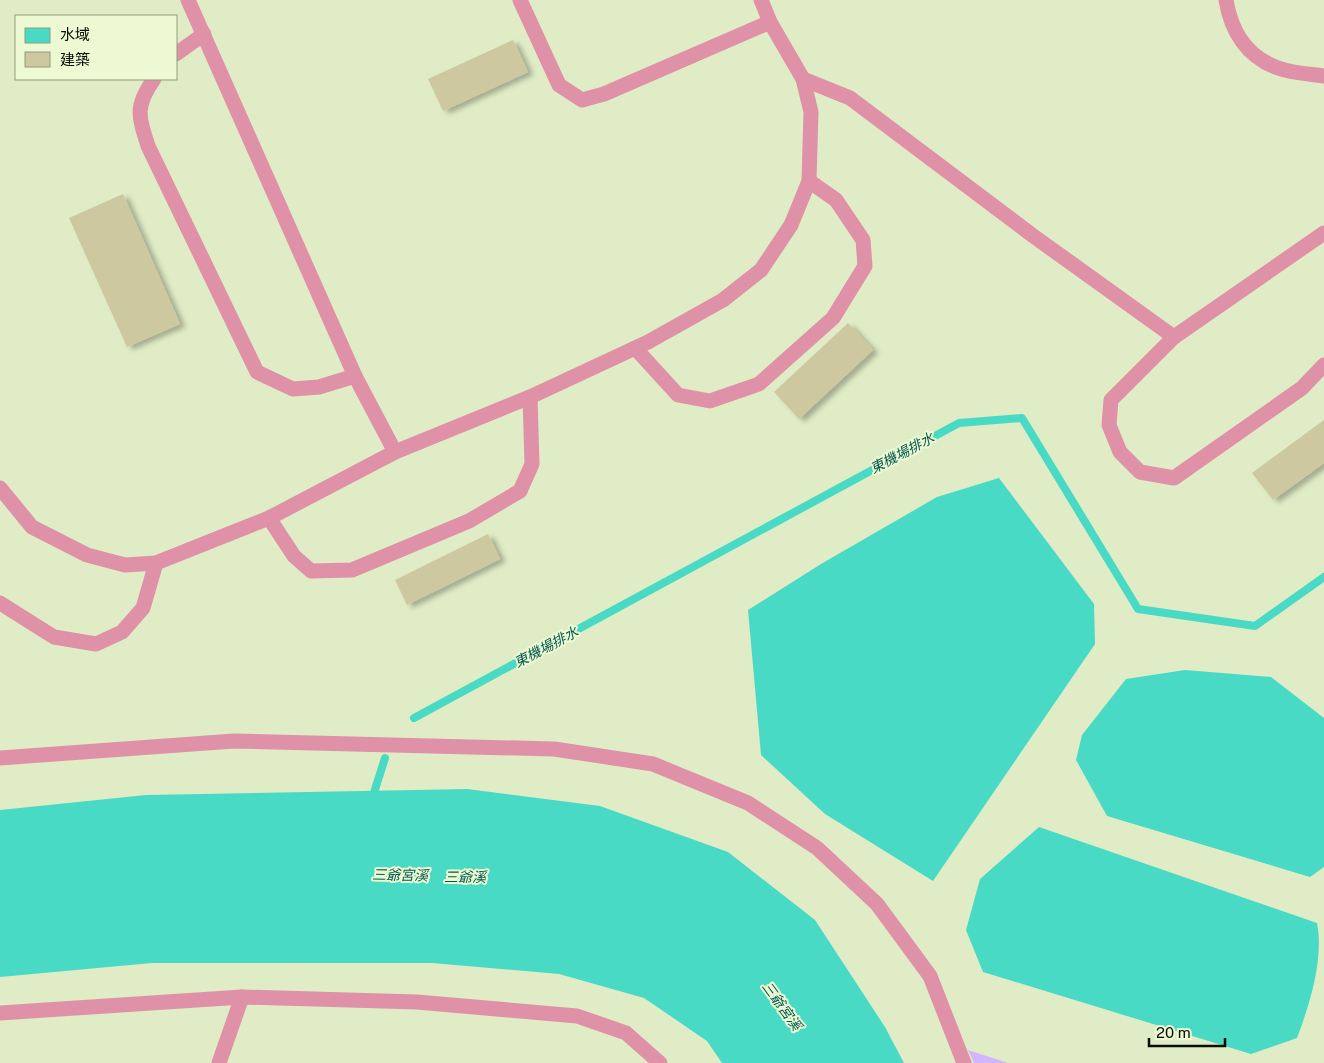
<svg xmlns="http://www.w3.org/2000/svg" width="1324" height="1063" font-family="'Public Sans','Noto Sans TC',sans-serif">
<defs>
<filter id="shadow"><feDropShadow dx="5.5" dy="3" stdDeviation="2.5" flood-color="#0004"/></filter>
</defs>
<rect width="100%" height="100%" fill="#e0ecc5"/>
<!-- green -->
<path fill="#d1b6fd" d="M968 1050 1008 1063H974Z"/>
<!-- water -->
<g fill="#49dac5">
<path d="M999 478 1094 604 1095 644 933 881 825 814 761 755 748 610 821 564 937 497Z"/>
<path d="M1185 670 1271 677 1324 718V867L1310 877 1107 816 1076 760 1082 735 1126 679Z"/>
<path d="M467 789 600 806 728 852 815 920 885 1027 904 1063H722L707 1041 644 998 559 974 432 963H152L0 977V810L146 795Z"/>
<path d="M1039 827 1317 923C1324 958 1310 1004 1297 1038L1251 1054 983 972 966 930 980 879Z"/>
</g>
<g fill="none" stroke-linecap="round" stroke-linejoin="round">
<!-- stream -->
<g stroke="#49dac5" stroke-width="8">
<path d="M414 718 959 423 1022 418 1138 609 1255 626 1324 577"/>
<path d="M372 799 385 758"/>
</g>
</g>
<!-- building -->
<g fill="#cdc8a0" filter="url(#shadow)">
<path d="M513 40 528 72 443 111 428 79Z"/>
<path d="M123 194 180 324 127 347 69 218Z"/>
<path d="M848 323 873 350 799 419 774 392Z"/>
<path d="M1324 420V463L1273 500 1252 473Z"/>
<path d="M488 534 500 559 407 605 395 580Z"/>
</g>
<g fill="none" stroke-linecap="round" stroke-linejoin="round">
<!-- service -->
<g stroke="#df91a7" stroke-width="15">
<path d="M188 0 355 376 395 452"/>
<path d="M520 0 559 85 582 100 604 94 770 22"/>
<path d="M1226 0C1231 31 1247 57 1278 68 1292 73 1309 74 1324 76"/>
<path d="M176 54 204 34"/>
<path d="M154 79C135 106 138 115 148 146L257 372 293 389 319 387 355 376"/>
<path d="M803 79 850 98 1032 235 1174 337 1324 233"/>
<path d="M1174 337 1111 400 1109 425 1120 452 1140 472 1174 478 1302 388 1324 365"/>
<path d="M635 348 678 395 710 401 759 384 833 318 865 266 863 240 836 200 809 181"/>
<path d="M0 488 32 527 87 555 125 565 156 563 269 518 395 452 530 397 648 342 723 300 761 270 791 225 809 181 811 112 803 79 770 22 761 0"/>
<path d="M269 518 294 556 311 571 352 570 469 521 520 491 532 464 530 397"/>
<path d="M0 603 54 637 96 644 122 632 143 608 156 563"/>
<path d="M0 758 234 741 554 749 653 764 748 803 817 848 877 904 930 976 964 1063"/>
<path d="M0 1013 242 997 417 1002 577 1016 626 1033 660 1063"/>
<path d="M219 1063 242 997"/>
</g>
</g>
<g text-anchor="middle" stroke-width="4" stroke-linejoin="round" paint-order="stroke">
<!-- water labels -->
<g font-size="14" font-style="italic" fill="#00594f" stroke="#edf9d2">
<text transform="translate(902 453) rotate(-28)" y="5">東機場排水</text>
<text transform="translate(546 647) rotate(-28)" y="5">東機場排水</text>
<text transform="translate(400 875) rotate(1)" y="5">三爺宮溪</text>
<text x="465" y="882">三爺溪</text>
<text transform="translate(782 1006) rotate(54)" y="5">三爺宮溪</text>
</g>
</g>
<!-- legend -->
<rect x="15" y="15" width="162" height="65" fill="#edf9d2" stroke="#929b7f"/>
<rect x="25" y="28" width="25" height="15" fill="#49dac5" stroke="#929b7f"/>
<text x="60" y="40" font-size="15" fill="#0a0d02">水域</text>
<rect x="25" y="52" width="25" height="15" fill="#cdc8a0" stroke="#929b7f"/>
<text x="60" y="65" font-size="15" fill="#0a0d02">建築</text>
<!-- scale -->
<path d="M1149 1038v8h76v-8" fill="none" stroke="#0a0d02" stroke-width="2.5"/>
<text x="1156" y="1038" font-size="15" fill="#0a0d02" stroke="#edf9d2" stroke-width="4" paint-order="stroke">20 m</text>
</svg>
